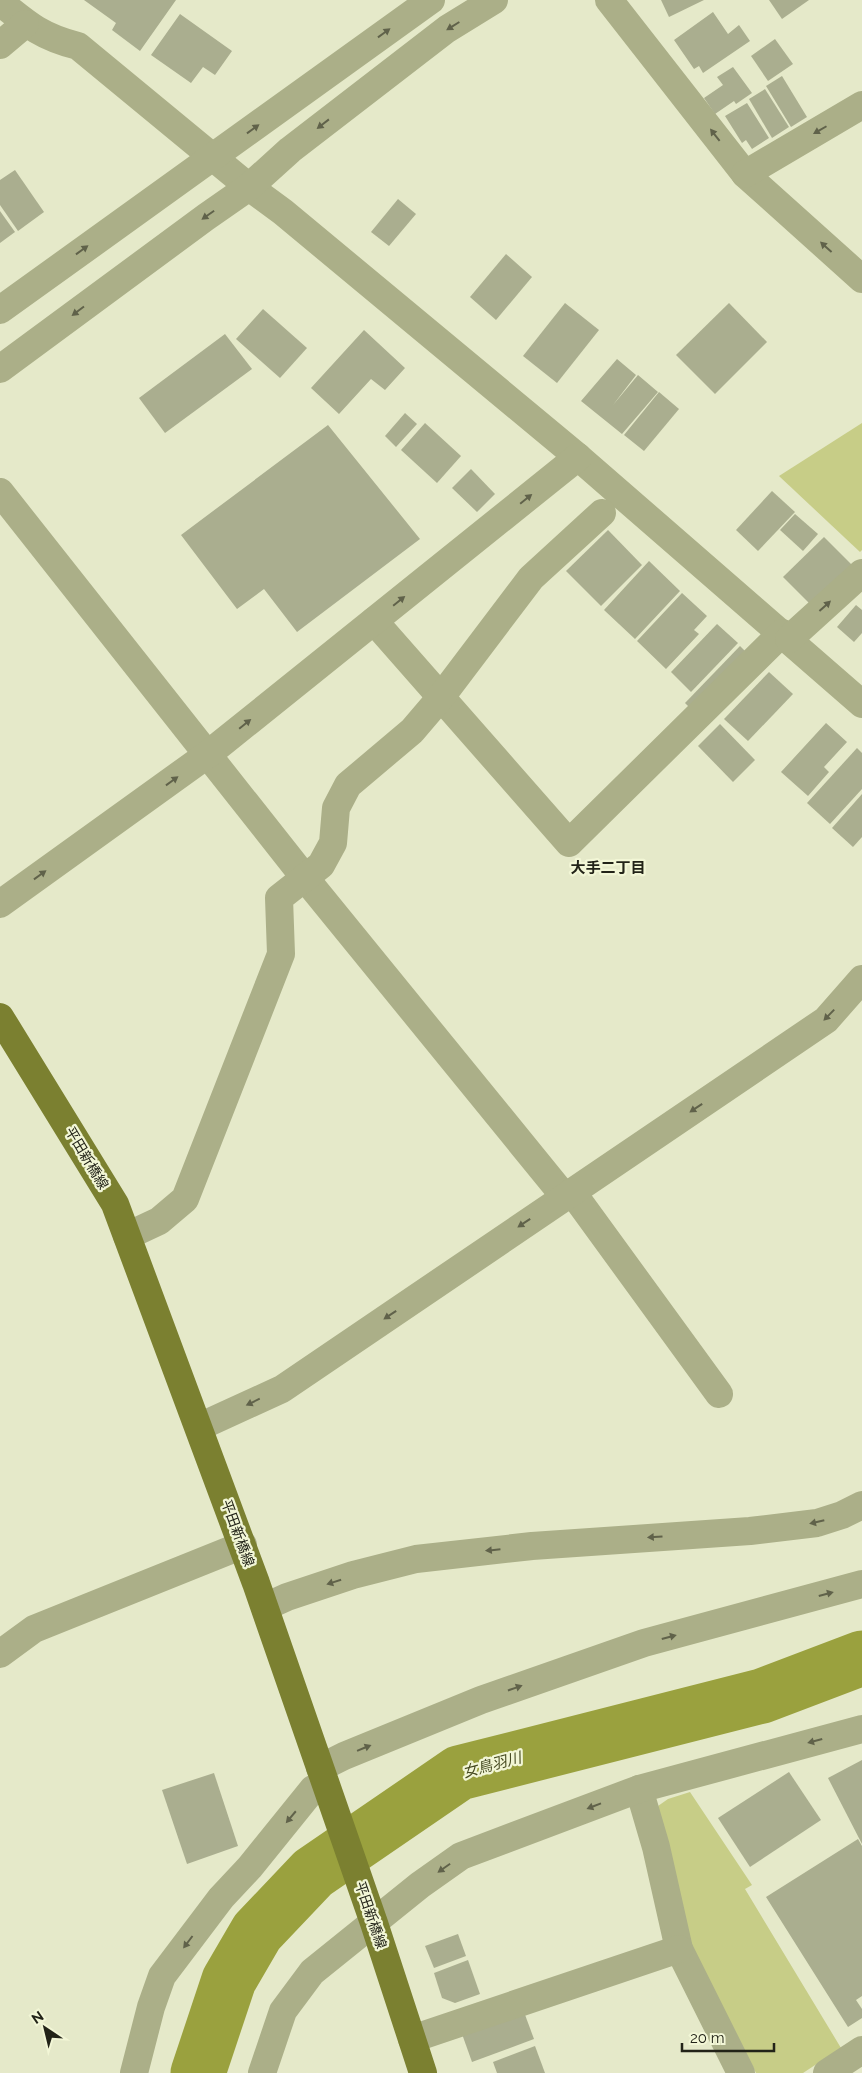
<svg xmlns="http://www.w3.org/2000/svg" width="862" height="2073" font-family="Raleway,'Noto Sans JP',sans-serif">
<rect width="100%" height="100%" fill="#e5e9c9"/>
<!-- green -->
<g fill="#c7cd87">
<path d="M862 423V550L860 552 779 476Z"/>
<path d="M690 1792 752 1885 745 1889 841 2048 803 2073H756L692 1947 658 1806 668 1799Z"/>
</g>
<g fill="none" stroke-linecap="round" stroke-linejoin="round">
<!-- river -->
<path stroke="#9aa13e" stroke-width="55" d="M198 2073 229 1980 257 1932 313 1873 459 1773 762 1696 862 1658"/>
</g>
<!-- building -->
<g fill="#aaae8f">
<path d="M84 0H176L140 51 112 30 116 23Z"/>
<path d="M661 0H704L669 17Z"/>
<path d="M769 0H809L782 19Z"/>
<path d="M713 12 728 34 739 25 750 41 703 73 699 66 694 69 674 40Z"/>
<path d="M180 14 232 51 215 75 203 67 191 83 151 55Z"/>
<path d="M775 39 793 64 768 81 751 56Z"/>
<path d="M733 67 752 93 736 104 734 101 715 114 704 98 723 85 717 77Z"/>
<path d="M782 76 807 117 791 127 766 86Z"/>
<path d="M765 89 789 127 772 138 749 99Z"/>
<path d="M747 103 769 138 752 149 746 140 742 143 725 116Z"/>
<path d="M15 170 44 212 18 231 0 205V180Z"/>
<path d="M398 199 416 214 389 246 371 232Z"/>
<path d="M0 211 15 232 0 243Z"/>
<path d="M506 254 532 277 496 320 470 297Z"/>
<path d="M565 303 599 330 557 383 523 356Z"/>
<path d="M729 303 767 342 715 394 676 355Z"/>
<path d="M263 309 307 348 280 378 236 339Z"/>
<path d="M364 330 405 368 385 390 371 379 339 414 311 388Z"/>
<path d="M225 334 252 369 165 433 139 398Z"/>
<path d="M617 359 636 375 613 405 638 375 658 392 622 434 581 401Z"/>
<path d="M659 392 679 409 644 451 624 435Z"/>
<path d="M405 413 417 424 396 447 385 436Z"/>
<path d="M425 423 461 456 437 483 401 450Z"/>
<path d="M328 425 420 539 297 632 264 589 237 609 181 535Z"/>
<path d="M471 469 495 494 477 512 452 488Z"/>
<path d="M772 491 795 512 758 551 736 530Z"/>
<path d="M795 514 818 534 803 551 780 530Z"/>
<path d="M608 530 642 565 601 606 566 571Z"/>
<path d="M824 537 852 565 811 605 783 577Z"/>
<path d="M649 561 680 591 635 639 604 610Z"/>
<path d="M682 593 707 616 694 630 699 634 666 669 637 641Z"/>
<path d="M856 605 862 610V633L854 642 837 627Z"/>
<path d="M717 624 738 643 691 692 671 672Z"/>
<path d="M740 646 752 658 697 715 685 703Z"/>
<path d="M769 672 793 694 748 741 724 719Z"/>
<path d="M826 723 847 742 824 767 829 772 808 796 781 772Z"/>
<path d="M720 724 755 760 733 782 698 746Z"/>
<path d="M857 748 862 753V789L830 824 807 803Z"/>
<path d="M862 794V837L853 847 832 828Z"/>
<path d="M862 1760V1844L828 1778Z"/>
<path d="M789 1772 821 1820 750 1867 718 1818Z"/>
<path d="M214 1773 238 1846 187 1864 162 1790Z"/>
<path d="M858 1839 862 1846V1996L856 2000 862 2009V2018L848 2027 766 1897Z"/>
<path d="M458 1934 466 1956 434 1968 425 1946Z"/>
<path d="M468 1960 480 1994 455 2003 442 1998 434 1973Z"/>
<path d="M524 2012 534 2039 472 2062 462 2034Z"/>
<path d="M535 2046 545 2073H497L493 2062Z"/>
</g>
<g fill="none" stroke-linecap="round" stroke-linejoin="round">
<!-- minor -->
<g stroke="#abaf88" stroke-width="28">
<path d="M609 0 745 174 862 279"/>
<path d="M0 2C28 25 42 37 78 46L249 187 283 212 578 457 862 704"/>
<path d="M0 45 25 24"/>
<path d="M745 174 862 105"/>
<path d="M0 310 431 0"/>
<path d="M0 369 206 217 249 187 290 150 447 29 494 0"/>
<path d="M0 492 305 878 564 1196"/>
<path d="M374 621 569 843 782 633"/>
<path d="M789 639 862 573"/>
<path d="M0 904 207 755 578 457"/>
<path d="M572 1192 719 1394"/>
<path d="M127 1236 159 1221 185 1199 281 954 279 898 321 865 333 843 336 808 348 785 412 731 441 697 531 578 602 513"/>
<path d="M199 1427 282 1389 826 1020 862 979"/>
<path d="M265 1607 287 1597 353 1575 416 1559 532 1546 750 1531 817 1523 842 1515 862 1505"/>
<path d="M0 1654 34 1629 243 1545"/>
<path d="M320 1768 344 1756 481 1700 644 1643 862 1584"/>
<path d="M639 1789 656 1847 679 1949 741 2073"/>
<path d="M412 2039 679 1949"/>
<path d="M134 2073 151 2007 162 1976 221 1898 250 1867 313 1789 325 1783"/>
<path d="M262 2073 283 2011 312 1972 420 1885 461 1856 639 1789 862 1729"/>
<path d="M827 2073 862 2050"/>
</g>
<!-- major -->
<path stroke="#7b8030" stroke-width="28" d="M0 1017 115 1204 256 1583 374 1923 423 2073"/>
</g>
<!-- one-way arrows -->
<defs><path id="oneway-solid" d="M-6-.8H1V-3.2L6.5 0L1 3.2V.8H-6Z" transform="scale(1.25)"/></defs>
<g fill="#60624a">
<use href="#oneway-solid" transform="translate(453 26) rotate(148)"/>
<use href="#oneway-solid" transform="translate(384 33) rotate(-36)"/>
<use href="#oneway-solid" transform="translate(323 124) rotate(142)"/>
<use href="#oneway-solid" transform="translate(253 129) rotate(-36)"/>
<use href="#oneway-solid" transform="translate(820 130) rotate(150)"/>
<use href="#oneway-solid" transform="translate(715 135) rotate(-128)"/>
<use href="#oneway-solid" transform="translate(208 215) rotate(145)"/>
<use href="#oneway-solid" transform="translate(826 247) rotate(-138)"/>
<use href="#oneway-solid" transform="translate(82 250) rotate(-36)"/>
<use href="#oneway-solid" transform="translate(78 311) rotate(143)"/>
<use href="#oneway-solid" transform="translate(526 499) rotate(-39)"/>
<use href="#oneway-solid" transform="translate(399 601) rotate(-39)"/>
<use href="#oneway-solid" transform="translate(825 606) rotate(-42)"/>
<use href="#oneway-solid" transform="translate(245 724) rotate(-39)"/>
<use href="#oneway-solid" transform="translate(172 781) rotate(-36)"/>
<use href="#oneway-solid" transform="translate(40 875) rotate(-36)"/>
<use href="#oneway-solid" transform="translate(829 1015) rotate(134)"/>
<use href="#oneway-solid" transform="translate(696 1108) rotate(146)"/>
<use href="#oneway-solid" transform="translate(524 1223) rotate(146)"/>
<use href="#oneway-solid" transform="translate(390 1315) rotate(146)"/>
<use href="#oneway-solid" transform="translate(253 1402) rotate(154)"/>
<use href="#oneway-solid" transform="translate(817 1522) rotate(167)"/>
<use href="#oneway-solid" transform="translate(655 1537) rotate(176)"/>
<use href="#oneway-solid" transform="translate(493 1550) rotate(174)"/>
<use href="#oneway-solid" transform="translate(334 1582) rotate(162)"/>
<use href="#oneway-solid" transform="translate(826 1594) rotate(-15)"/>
<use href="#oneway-solid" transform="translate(669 1637) rotate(-15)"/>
<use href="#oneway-solid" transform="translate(515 1688) rotate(-19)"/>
<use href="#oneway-solid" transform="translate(815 1741) rotate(165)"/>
<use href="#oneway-solid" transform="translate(364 1748) rotate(-22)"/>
<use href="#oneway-solid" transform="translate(594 1806) rotate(159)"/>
<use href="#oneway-solid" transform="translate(291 1817) rotate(130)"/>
<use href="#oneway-solid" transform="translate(444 1868) rotate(145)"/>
<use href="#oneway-solid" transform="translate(188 1942) rotate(127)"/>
</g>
<g text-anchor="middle" stroke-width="4.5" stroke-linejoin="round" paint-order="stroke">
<!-- street labels -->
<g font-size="14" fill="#222318" stroke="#f2f6d6">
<text transform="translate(87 1158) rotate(59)" y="5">平田新橋線</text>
<text transform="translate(238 1533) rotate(70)" y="5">平田新橋線</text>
<text transform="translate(371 1915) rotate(71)" y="5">平田新橋線</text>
</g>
<!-- neighbourhood labels -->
<g font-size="15" font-weight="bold" fill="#222318" stroke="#f2f6d6">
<text x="608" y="873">大手二丁目</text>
</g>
<!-- water labels -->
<g font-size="15" font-style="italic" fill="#464a21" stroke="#f2f6d6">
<text transform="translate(492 1765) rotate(-15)" y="5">女鳥羽川</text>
</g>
</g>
<!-- north arrow -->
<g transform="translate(45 2028) rotate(325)" stroke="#f2f6d6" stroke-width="4" paint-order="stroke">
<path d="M0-4L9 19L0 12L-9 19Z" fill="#222318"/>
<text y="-8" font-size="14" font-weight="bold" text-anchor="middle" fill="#222318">N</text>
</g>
<!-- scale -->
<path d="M682 2043v8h92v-8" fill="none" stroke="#222318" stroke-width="2.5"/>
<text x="690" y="2043" font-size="15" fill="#222318" stroke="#f2f6d6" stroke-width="4" paint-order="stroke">20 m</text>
</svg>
